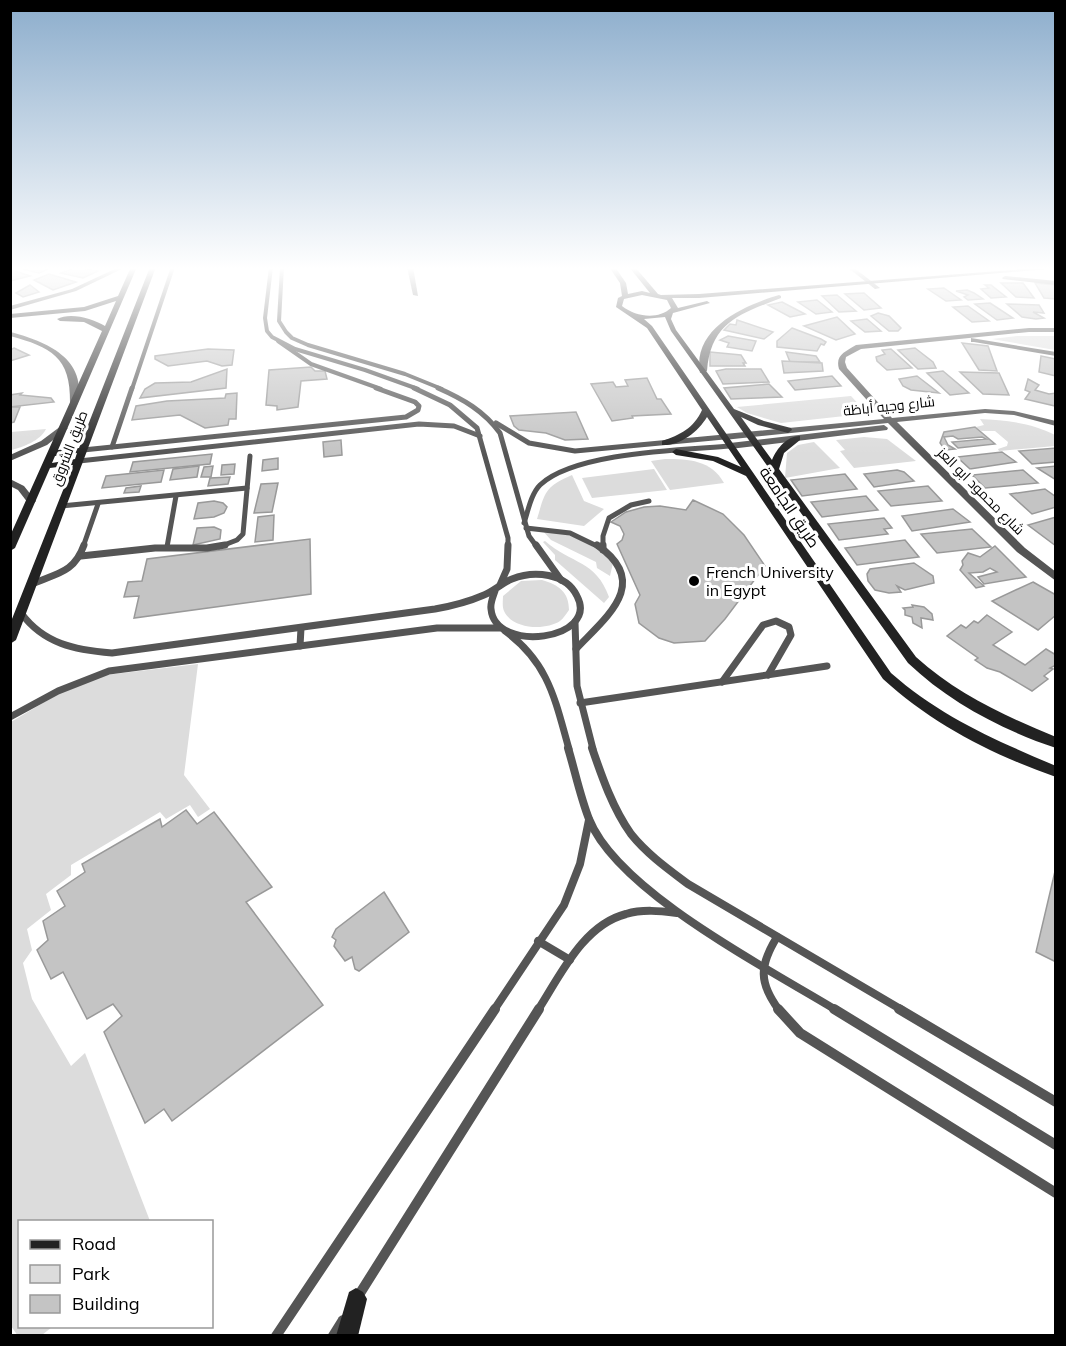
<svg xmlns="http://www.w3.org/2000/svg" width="1066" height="1346" font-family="Mulish,Cairo,sans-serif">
<rect width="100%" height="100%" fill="#fff"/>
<!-- green -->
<g fill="#dcdcdc">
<path d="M1017 336H1055V350L992 339Z"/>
<path d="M851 396 864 410 863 414 781 423 747 413 737 407Z"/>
<path d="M980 419C1005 420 1032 423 1055 435V446L999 451 998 449 1007 446 1008 442 995 431H981L976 427 984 425Z"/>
<path d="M46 429C40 441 23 447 11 450V432Z"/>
<path d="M864 437 887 439 916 461 854 468 840 451 845 450 836 440Z"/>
<path d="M814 442 840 468 785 478 787 453 798 445Z"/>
<path d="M665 459C689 459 711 460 724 483L670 490 651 461Z"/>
<path d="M654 469 667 490 592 498 582 478Z"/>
<path d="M572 475 584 501 604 509 584 526 537 519C545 493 544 487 572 475Z"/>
<path d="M542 530C574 534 590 541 613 563L610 576 597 568 596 562 551 540Z"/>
<path d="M545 541C571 564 596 560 609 597L604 603 555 560V555L543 542Z"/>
<path d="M542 580C559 585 569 592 569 610 566 614 563 619 560 621 545 631 512 629 504 611 502 607 503 600 503 596L521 581Z"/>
<path d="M198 664 184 775 210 809 198 817 190 805 166 819 160 812 71 865V875L46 894 51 910 27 929 32 950 23 963 32 999 71 1066 85 1053 150 1221 20 1222V1326L52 1327 42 1335 18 1336 11 1326V722L68 688 106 675Z"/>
</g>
<!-- building -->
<g fill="#c4c4c4" stroke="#999" stroke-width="1.5">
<path d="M28 267H53L39 273 23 269Z"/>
<path d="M77 267 98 271 83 278 61 273Z"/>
<path d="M10 269 30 276 10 281Z"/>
<path d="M49 274 76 282 53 290 34 280Z"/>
<path d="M1001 283H1023L1034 298 1016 297Z"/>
<path d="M1035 283 1056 285V299L1044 298Z"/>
<path d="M30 285 39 292 23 297 16 293Z"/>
<path d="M985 285H991L1006 297 991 298 981 289 989 288Z"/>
<path d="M944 288 961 300 946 301 928 289Z"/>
<path d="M967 290 974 293 983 299 968 300 964 297 968 295 956 291Z"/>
<path d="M864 293 881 308 864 310 845 294Z"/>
<path d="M837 295 856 311 839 312 822 296Z"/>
<path d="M817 300 832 312 816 314 798 302Z"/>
<path d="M782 302 805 314 790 317 768 305Z"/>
<path d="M990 303 1013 318 997 320 975 304Z"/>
<path d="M1007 304 1039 305 1044 313 1033 312 1044 318 1036 319 1022 317Z"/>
<path d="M968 306 989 321 972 322 953 307Z"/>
<path d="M878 313 889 316 901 328 898 331H889L871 316Z"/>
<path d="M837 317 855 334 836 340 804 326Z"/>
<path d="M867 319 881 331 865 332 851 321Z"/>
<path d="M737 320 773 332 764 339 724 330 730 324 736 325Z"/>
<path d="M792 328 821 339 826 342 824 345 821 344 817 351 777 347V341Z"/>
<path d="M728 336 756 341 752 351 727 347 729 343 720 340Z"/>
<path d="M962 343 988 346 997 371 979 370Z"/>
<path d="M14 348 29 355 10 361V350Z"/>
<path d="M915 348 933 362 936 368 918 369 898 350Z"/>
<path d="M208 349 234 350 232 365 222 366 207 361 168 366 155 359V356Z"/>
<path d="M891 349 912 368 887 370 877 361 876 357 885 354 882 350Z"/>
<path d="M710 352 741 355 746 363H743L745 366H710Z"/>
<path d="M786 352 816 356 820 362H790Z"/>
<path d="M1041 356 1056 359V376L1039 372Z"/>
<path d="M782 361 822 363 823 371 784 373Z"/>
<path d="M311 367 315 371H325L327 379 301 381 298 407 277 410V406L266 405 269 370Z"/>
<path d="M227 369 226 388 140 398 145 389 155 383 191 382Z"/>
<path d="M726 369H761L769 382 723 384 716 371Z"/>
<path d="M943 371 969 393 950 395 927 373Z"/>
<path d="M960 372 999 373 1009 395 983 394Z"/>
<path d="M832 376 841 386 795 390 788 381Z"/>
<path d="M917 376 939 393 911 390 903 386 899 379Z"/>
<path d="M647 378 657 399H661L671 414 632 416 633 418 612 421 591 384 613 382 616 387 628 386 625 380Z"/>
<path d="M1028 379 1039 385 1035 390 1049 394 1056 393 1055 406 1025 399 1030 392 1025 390Z"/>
<path d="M769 384 782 397 731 399 724 388Z"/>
<path d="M22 393 20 395 51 398 54 402 10 407V395Z"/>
<path d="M237 393 236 419H229L228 425 205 428 180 415 132 420 136 406 167 401 225 398 226 394Z"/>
<path d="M10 407H20L14 422 10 423Z"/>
<path d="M576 412 588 439 565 440 546 433 519 430 514 426 510 416Z"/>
<path d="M975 427 995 444 958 448 952 442 986 439 982 437 958 439 953 436 944 437 948 445 955 449 945 450 940 443 944 432Z"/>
<path d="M341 440 342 455 324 457 323 442Z"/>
<path d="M1056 448V462L1032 464 1019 451Z"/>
<path d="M1002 452 1016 462 970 469 957 457Z"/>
<path d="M212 454 210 464 130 472 133 462Z"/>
<path d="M278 458V469L262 471 263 460Z"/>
<path d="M235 464 234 474 221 475 222 465Z"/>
<path d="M199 466 197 477 170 480 173 469Z"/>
<path d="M213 466 211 477H201L204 467Z"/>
<path d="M1056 466V480L1037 468Z"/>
<path d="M164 470 161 482 102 488 106 476Z"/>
<path d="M897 470 904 472 914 481 874 487 864 474Z"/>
<path d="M1023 470 1038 483 985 488 972 475Z"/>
<path d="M845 474 857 489 802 496 791 480Z"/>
<path d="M230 477 228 484 208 486 210 478Z"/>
<path d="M278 483 272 512 254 513 261 484Z"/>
<path d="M141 486 139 492 124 493 126 488Z"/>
<path d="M928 486 942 501 891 506 878 491Z"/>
<path d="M1045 489 1056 497V507L1032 514 1010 494Z"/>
<path d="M866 496 878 510 822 517 811 502Z"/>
<path d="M693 500 723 514 744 535 765 566 725 619 705 641 674 643 659 638 639 623 635 604 640 595 617 544 622 540 624 534 620 526 611 522 626 512 644 507 660 506 686 510Z"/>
<path d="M214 501 223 503 227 507 224 513 214 517 194 519 198 503Z"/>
<path d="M953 509 970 522 912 531 902 516Z"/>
<path d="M274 515 273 540 255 542 258 517Z"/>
<path d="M1056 517V546L1028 525Z"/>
<path d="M884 518 892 528 884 529 888 534 839 540 828 524Z"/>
<path d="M214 527 221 530 220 539 193 545 197 528Z"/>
<path d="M972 529 991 547 937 553 921 534Z"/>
<path d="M310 539 311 594 134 618 139 596 124 597 128 582 142 581 147 559Z"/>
<path d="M905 540 919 557 857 565 845 548Z"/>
<path d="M995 546 1026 577 984 584 978 577 997 572 990 568 983 572 969 573 984 586 976 588 960 570 963 565 962 561 968 553 980 557Z"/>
<path d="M914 563 933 576 934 583 905 590 897 586 901 592 889 593 875 590 868 581 867 574 870 569Z"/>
<path d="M1033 582 1056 595V615L1038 630 992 601Z"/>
<path d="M912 605 924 607 932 614 933 620 921 618 922 628 913 623 912 617 905 615V610L903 608 913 607Z"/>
<path d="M987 615 1012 632 993 645 1025 665 1046 649 1056 655V665L1050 668 1053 669 1044 676 1048 679 1032 691 1000 672 987 668 975 660 978 658 947 636 961 625 966 628 974 621 978 623Z"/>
<path d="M186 810 197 824 214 812 272 887 246 902 323 1005 172 1121 164 1109 145 1123 104 1032 122 1016 113 1004 87 1019 63 972 51 979 37 950 48 940 43 921 65 906 57 891 85 872 82 864 160 819 162 827Z"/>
<path d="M1056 867V962L1036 952Z"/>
<path d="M384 892 409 932 359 971 355 969 352 957 345 961 334 946 336 940 332 937 336 929Z"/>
</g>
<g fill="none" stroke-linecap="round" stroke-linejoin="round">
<!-- lane-far4 -->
<g stroke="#555" stroke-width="4">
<path d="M271 267 265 318 267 331 272 337 295 349 365 370 418 389"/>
<path d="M282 267 279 321 286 332 292 338 308 345 405 374 442 389"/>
<path d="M278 341 311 364 381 389"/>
<path d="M132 389 173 267"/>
</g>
<!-- lane-far3 -->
<g stroke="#555" stroke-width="5">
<path d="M414 388 450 405 477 428 508 538V547"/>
<path d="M438 388C463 399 484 411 500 433L529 536 537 547"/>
<path d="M496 423 529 443 575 451 724 437"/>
<path d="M112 447 132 388"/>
<path d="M83 450 406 417 418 410 419 406 415 402 376 388"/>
<path d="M79 461 419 424 454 426 480 436"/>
<path d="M61 506 247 488"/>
<path d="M524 523C528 511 531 494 540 485 575 452 683 450 730 446"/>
<path d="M526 528 570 533 599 547"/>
<path d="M83 547 98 504"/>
<path d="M167 547 176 496"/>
<path d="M219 547 237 540 243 534 250 456"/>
<path d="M603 547V536L609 518 631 505 649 501"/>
</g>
<!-- lane-far2 -->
<g stroke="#555" stroke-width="7">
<path d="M536 545 561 580"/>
<path d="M603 545V550"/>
<path d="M81 556 155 548H207L225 545"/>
<path d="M32 584C57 573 74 573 84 545"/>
<path d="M500 585 507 569 508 545"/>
<path d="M21 613C44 644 75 650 112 653L435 609C452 606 468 602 484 595 494 591 502 583 512 579 534 570 566 573 577 596 600 640 495 654 491 609 490 603 493 597 495 591"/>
<path d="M575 622 577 686 593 749"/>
<path d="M505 631C549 663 555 700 569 749"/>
<path d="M300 646 301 628"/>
<path d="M576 649C606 617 652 583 597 545"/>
<path d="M722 682 763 625 776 621 789 627 791 635 768 675"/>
<path d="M580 703 827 666"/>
<path d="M10 717 58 691 109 671 437 628H501"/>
</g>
<!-- lane-far1 -->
<g stroke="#555" stroke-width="8">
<path d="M568 748C575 771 580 796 589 819 618 892 769 969 836 1010"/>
<path d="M592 748C602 777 613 809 631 834 647 854 668 869 688 884L902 1010"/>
<path d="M777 937C759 966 759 983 779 1010"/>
<path d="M538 941 570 960"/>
<path d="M494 1010 564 905 580 864 589 820"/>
<path d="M538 1010C560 976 583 925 626 914 643 909 660 911 677 913"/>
</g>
<!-- lane -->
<g stroke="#555" stroke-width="10">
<path d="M778 1009 800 1033 1056 1193"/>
<path d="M834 1009 1056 1145"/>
<path d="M899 1009 1056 1102"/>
<path d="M357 1298 539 1009"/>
<path d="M276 1336 495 1009"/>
<path d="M333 1336 343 1320"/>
</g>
<!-- street -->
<g fill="#555" fill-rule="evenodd">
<path d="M119 267H126L76 291 10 310V306L72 289Z"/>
<path d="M407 267H413L418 296 413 295Z"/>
<path d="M847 267H853L880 288 875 289Z"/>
<path d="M1005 276 1056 281V285L1003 279 1002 278Z"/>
<path d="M779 295 781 296V298C740 314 711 322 707 371L700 373C692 328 745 305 779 295Z"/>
<path d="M1029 328H1056V332H1029L861 349 846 357 845 362 847 368 892 418 985 409 1014 411 1056 421V426L1014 415 985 413 897 422 1025 548 1056 572V581L1017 552 888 423 724 440 720 437 724 434 884 419 839 369C835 355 845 352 856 345Z"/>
<path d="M10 332C46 341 89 359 77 405L70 403C71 357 51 347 10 336Z"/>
<path d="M971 338 1056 352V356L974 342H971Z"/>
<path d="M884 425 888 428 887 430 730 449 726 446 730 443Z"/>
<path d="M61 426 68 428 47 445 10 461V455L41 441Z"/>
<path d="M10 479 24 486 36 501 34 503H28L18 490 10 486Z"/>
</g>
<!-- secondary -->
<g fill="#222" fill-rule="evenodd">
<path d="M131 267H137L58 450 79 448 150 267H156L16 640 10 644V624L73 465 50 468 15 548 10 551V536L102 331 84 322 60 321 57 319C70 312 92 318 105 326L116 301 85 311 10 318V314L84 307 118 296ZM77 453 75 459 52 463 55 456Z"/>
<path d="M609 267H615L626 283 628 294 642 291 650 293 629 267H635L658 294 661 295 699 294 1051 267 1048 269 699 298H672L678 308 707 301 710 303 673 313 671 319 676 330 734 409 764 421 791 428 792 430 788 433 758 425 741 417 772 460C777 448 787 436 800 436V440L784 453 779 469 916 657C957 694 1005 716 1056 737V748C1002 730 949 702 908 663L671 331 665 317 644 319 652 326 891 673C941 717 995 740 1056 766V777C993 755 932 724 883 679L746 476 713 461 676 455 672 452 676 449 718 457 741 467 707 417C698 432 680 446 662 445V441C680 435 694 428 702 410L647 328 616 307 618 298 622 296 620 283ZM642 295 667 300 671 308C658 320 636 317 622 306L624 299Z"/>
<path d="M356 1288 363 1292 367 1299 358 1336H336L349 1292Z"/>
</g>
</g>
<!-- sky -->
<linearGradient id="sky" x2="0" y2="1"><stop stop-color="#8cadcc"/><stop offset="0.59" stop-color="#fff"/><stop offset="1" stop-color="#fff" stop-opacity="0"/></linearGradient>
<rect width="1066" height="455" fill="url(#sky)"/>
<!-- markers -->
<circle fill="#000" stroke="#fff" stroke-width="2" cx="694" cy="581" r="6"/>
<g text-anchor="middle" stroke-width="6" stroke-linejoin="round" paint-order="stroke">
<!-- far-street labels -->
<g font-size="14" fill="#000" stroke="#fff">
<text transform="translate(889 406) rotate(-6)" y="5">شارع وجيه أباظة</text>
<text transform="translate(69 448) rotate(-69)" y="5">طريق الشروق</text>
<text transform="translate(981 491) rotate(45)" y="5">شارع محمود ابو العز</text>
</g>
<!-- street labels -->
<g font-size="16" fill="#000" stroke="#fff">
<text transform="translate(790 507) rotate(56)" y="6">طريق الجامعة</text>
</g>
<!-- poi labels -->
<g font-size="16" fill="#000" stroke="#fff" text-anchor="start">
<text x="706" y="578">French University<tspan x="706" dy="18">in Egypt</tspan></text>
</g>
</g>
<!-- border -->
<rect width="1066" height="1346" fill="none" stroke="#000000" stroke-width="24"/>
<!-- legend -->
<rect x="18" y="1220" width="195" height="108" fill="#ffffff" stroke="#999999" stroke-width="1.5"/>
<rect x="30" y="1240" width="30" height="9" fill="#222222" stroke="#999999" stroke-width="1.5"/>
<text x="72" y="1250" font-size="18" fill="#000000">Road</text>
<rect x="30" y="1265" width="30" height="18" fill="#dcdcdc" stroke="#999999" stroke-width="1.5"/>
<text x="72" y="1280" font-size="18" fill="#000000">Park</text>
<rect x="30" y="1295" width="30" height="18" fill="#c4c4c4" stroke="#999999" stroke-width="1.5"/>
<text x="72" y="1310" font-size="18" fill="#000000">Building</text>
</svg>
